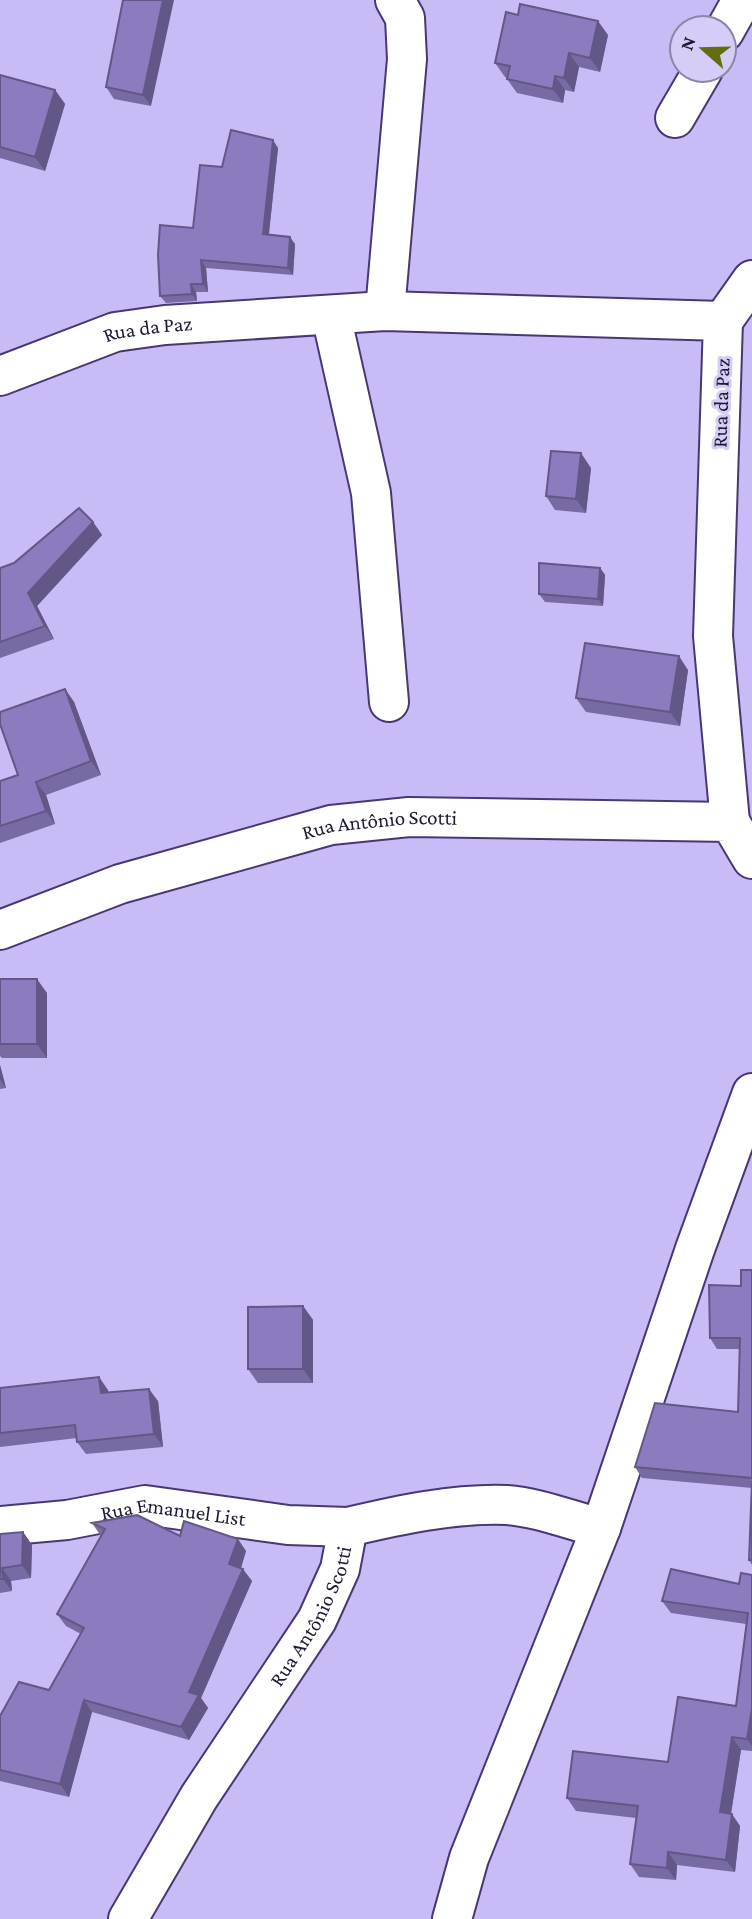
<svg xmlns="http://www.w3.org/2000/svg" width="752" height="1919" font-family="'Crimson Pro',serif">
<rect width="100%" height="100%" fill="#c9bcf6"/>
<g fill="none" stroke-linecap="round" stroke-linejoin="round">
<defs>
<g id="minor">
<path d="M724 32 742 0"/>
<path d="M675 118 703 70"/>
<path d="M385 311 407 59 405 18 395 0"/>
<path d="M331 315 371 493 389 702"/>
<path d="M723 321 752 280"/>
<path id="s1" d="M0 376 115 332 165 325 385 311 723 321 713 636 730 822"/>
<path id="s2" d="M0 930 120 884 331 825 409 817 730 822 752 859"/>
<path id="s3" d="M0 1526 67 1520 145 1505 288 1525 348 1527"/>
<path id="s4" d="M128 1919 199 1797 317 1620 340 1569 348 1527C399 1515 454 1503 507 1505 538 1507 572 1521 601 1528"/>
<path d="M452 1919 469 1858 601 1528 695 1249 752 1093"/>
</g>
</defs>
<!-- minor casing -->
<use href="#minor" stroke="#483774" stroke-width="42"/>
<!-- minor -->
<use href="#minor" stroke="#fff" stroke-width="38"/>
</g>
<!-- wall -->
<g fill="#786ba4">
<path d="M123 0 151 106 114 99 106 87Z"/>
<path d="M608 35 600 72 579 67 574 92 565 90 563 103 517 93 507 79V78L505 77 495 63Z"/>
<path d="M0 75 55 90 65 104 45 171 0 158Z"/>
<path d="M278 148 269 234 295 244 293 275 206 268 208 292H196L197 301 166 303 160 296 222 167Z"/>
<path d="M591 468 586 513 555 510 546 496Z"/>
<path d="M93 522 102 535 37 606 54 639 0 658V568L14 563Z"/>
<path d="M600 568 605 575 603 606 545 602 539 594Z"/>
<path d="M688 670 680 726 586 712 576 698Z"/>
<path d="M65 689 74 702 101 775 46 795 55 824 0 843V781L18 775Z"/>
<path d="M0 979 47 993V1058H2L0 1056Z"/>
<path d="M0 1065 6 1088 0 1089Z"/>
<path d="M752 1270V1565L749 1560 752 1488 642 1478 635 1467 738 1412 740 1349H717L710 1338 741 1286Z"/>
<path d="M303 1306 313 1320V1383H258L248 1369Z"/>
<path d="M0 1388 108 1390V1393L158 1401 163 1447 86 1454 77 1442V1438L0 1447Z"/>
<path d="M92 1523 180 1536 246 1551 241 1568 252 1581 201 1698 208 1708 189 1740 92 1712 69 1797 0 1781V1716L49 1690 81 1634 66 1626 57 1614 101 1536Z"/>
<path d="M23 1532 32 1545 31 1578 11 1581 12 1591 0 1593V1534Z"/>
<path d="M752 1575V1751L741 1750 731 1814 740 1826 735 1872 677 1865 676 1880 639 1877 630 1864 636 1818 576 1811 567 1798 668 1762 736 1706 746 1624 671 1613 662 1601 739 1584Z"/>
</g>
<!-- shaded-wall -->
<g fill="#625786">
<path d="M163 0H174L151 106 143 95Z"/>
<path d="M598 21 608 35 600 72 590 58Z"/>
<path d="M569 53 579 67 574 92 564 78Z"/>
<path d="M555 76 565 90 563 103 553 89Z"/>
<path d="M55 90 65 104 45 171 35 157Z"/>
<path d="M273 140 278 148 268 241 263 234Z"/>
<path d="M290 237 295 244 293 275 288 268Z"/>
<path d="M201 260 206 268 208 292 203 284Z"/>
<path d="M191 284 196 292 197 301 192 294Z"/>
<path d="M581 453 591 468 586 513 576 499Z"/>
<path d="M93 522 102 535 37 606 54 639 45 626 28 593Z"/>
<path d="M600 568 605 575 603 606 598 599Z"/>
<path d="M679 656 688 670 680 726 670 712Z"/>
<path d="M65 689 74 702 101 775 91 761Z"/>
<path d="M36 782 46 795 55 824 46 811Z"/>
<path d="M37 979 47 993V1058L37 1044Z"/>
<path d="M0 1065 6 1088 0 1079Z"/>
<path d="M303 1306 313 1320V1383L303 1369Z"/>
<path d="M99 1377 108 1390 110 1406 101 1393Z"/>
<path d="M149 1389 158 1401 163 1447 154 1434Z"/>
<path d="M23 1532 32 1545 31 1578 22 1565Z"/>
<path d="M238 1539 246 1551 238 1577 229 1564Z"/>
<path d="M2 1568 11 1581 12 1591 3 1579Z"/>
<path d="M243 1569 252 1581 201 1698 208 1708 189 1740 181 1727 189 1692Z"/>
<path d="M84 1700 92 1712 69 1797 60 1784Z"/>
<path d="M751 1708 752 1709V1746L747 1739Z"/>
<path d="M732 1737 741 1750 729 1825 720 1812Z"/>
<path d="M732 1814 740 1826 735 1872 726 1860Z"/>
<path d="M668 1852 677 1865 676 1880 667 1868Z"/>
</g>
<!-- building -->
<g fill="#8c7cbf" stroke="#625786" stroke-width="2">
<path d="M123 0H163L143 95 106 87Z"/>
<path d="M520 4 598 21 590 58 569 53 564 78 555 76 553 89 507 79 510 66 495 63 506 12 518 15Z"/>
<path d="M0 75 55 90 35 157 0 147Z"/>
<path d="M231 130 273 140 263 234 290 237 288 268 201 260 203 284H191L192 294 160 296 158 255 160 225 193 228 200 165 222 167Z"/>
<path d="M551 451 581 453 576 499 546 496Z"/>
<path d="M79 508 93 522 28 593 45 626 0 642V568L14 563Z"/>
<path d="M539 563 600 568 598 599 539 594Z"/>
<path d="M585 643 679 656 670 712 576 698Z"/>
<path d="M65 689 91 761 36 782 46 811 0 826V781L18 775 0 724V712Z"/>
<rect x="0" y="979" width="37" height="65"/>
<path d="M741 1270H752V1478L635 1467 655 1403 738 1412 740 1338H710L709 1285 741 1286Z"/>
<path d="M303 1306V1369H248V1307Z"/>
<path d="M99 1377 101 1393 149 1389 154 1434 77 1442 75 1425 0 1433V1388Z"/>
<path d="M752 1481V1560H749Z"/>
<path d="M137 1515 180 1536 184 1521 238 1539 229 1564 243 1569 189 1692 199 1695 181 1727 84 1700 60 1784 0 1770V1716L19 1682 49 1690 84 1628 57 1614 105 1529 92 1523Z"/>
<path d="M23 1532 22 1565 2 1568 3 1579H0V1534Z"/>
<path d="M671 1569 739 1584 741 1573 752 1575V1708L747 1739 732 1737 720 1812 732 1814 726 1860 668 1852 667 1868 630 1864 638 1806 567 1798 573 1751 668 1762 678 1697 736 1706 748 1613 662 1601Z"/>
</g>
<g text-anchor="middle" stroke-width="6" stroke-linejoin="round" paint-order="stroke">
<!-- street labels -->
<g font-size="21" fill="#201933" stroke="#d5ccf7">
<text dy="7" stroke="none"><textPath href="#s1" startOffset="156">Rua da Paz</textPath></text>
<text transform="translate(721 403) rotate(-88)" y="7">Rua da Paz</text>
<text dy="7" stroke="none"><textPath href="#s2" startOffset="396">Rua Antônio Scotti</textPath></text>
<text dy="7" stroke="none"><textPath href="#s3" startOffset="175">Rua Emanuel List</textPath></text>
<text dy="7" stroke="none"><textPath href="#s4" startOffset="355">Rua Antônio Scotti</textPath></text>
</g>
</g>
<!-- north arrow -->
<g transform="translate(703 49) rotate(290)"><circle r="33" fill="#d5ccf7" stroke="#8d84a9" stroke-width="2"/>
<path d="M0-5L12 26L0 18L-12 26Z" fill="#646c10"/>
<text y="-10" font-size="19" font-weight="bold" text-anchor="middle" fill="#201933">N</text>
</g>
</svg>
